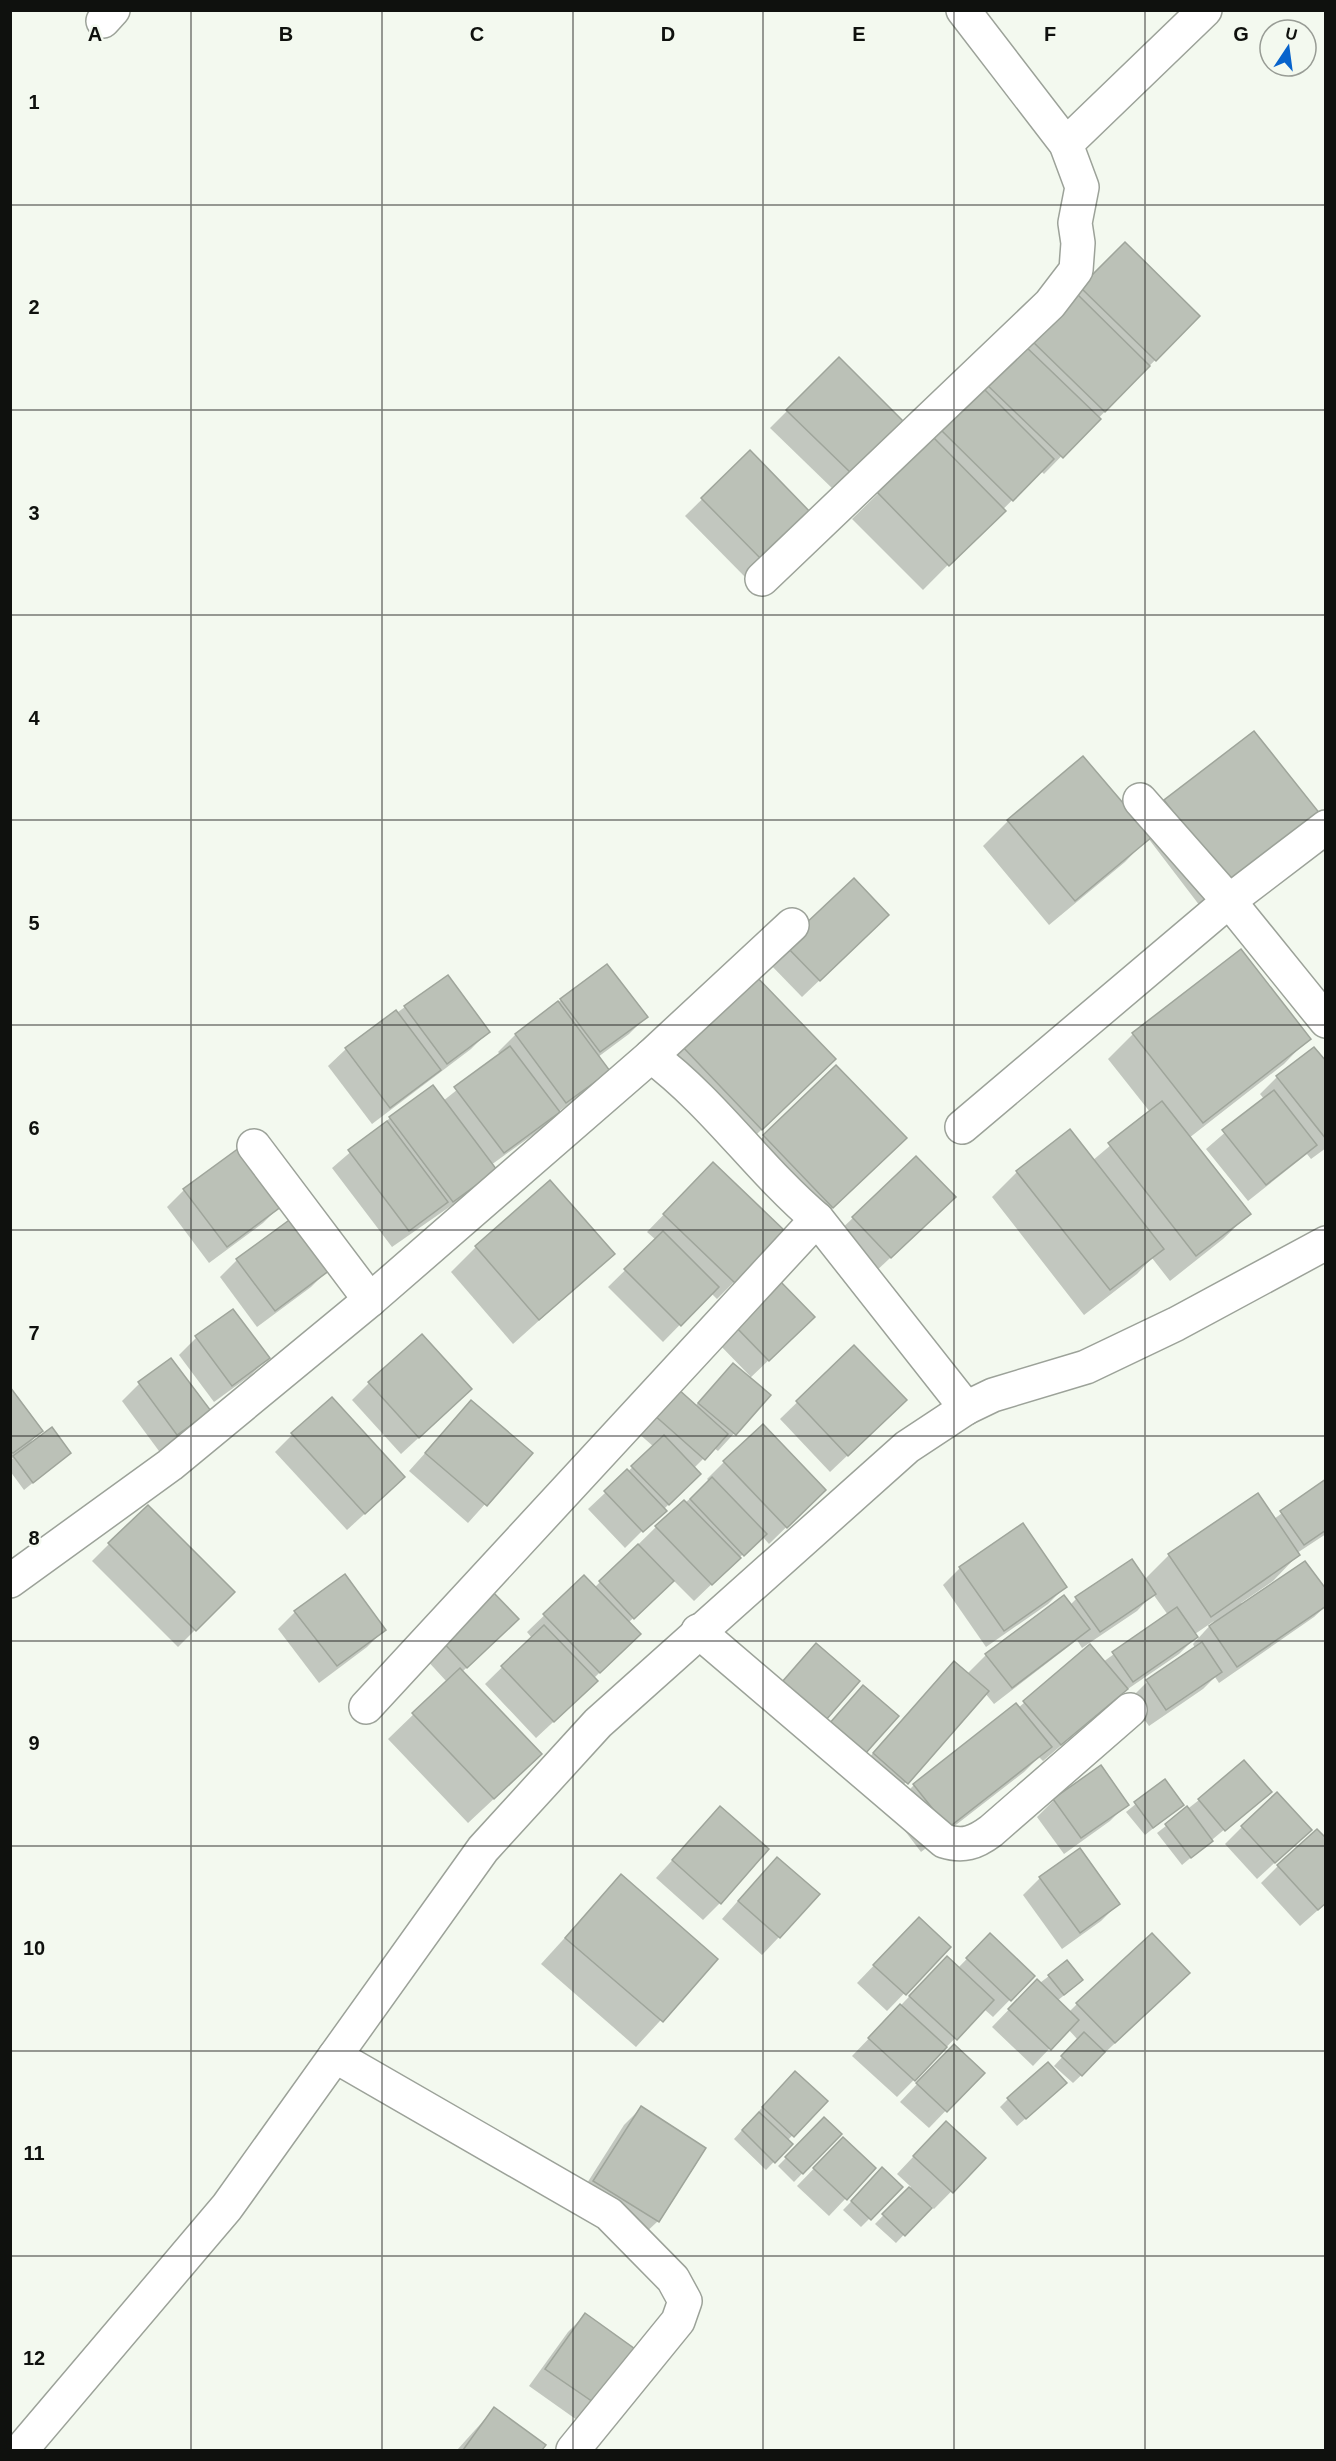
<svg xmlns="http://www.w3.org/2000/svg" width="1336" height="2461" font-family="Arial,sans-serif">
<rect width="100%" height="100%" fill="#f3f9ef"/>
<!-- shadow -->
<g fill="#0003">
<path d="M1125 244 1198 316 1044 474 1041 471 923 590 852 519 971 403Z"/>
<path d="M839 359 903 423 835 491 770 428Z"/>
<path d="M750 452 811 516 747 579 685 516Z"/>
<path d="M1254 733 1203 910 1148 838 1125 862 1049 925 983 846 1008 821 1082 758 1140 826 1165 801Z"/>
<path d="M870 932 802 997 768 962 785 945Z"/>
<path d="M561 1000 646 1017 629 1034 598 1057 608 1070 591 1088 558 1112 541 1129 491 1165 495 1170 478 1187 392 1247 332 1168 390 1118 443 1101 501 1055 498 1052 515 1035Z"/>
<path d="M405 1007 488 1032 471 1049 372 1124 328 1066 346 1049Z"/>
<path d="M1133 1034 1309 1038 1284 1064 1189 1138 1249 1214 1223 1239 1170 1281 1152 1258 1137 1274 1084 1315 992 1197 1017 1172 1092 1161 1150 1112 1108 1059Z"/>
<path d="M681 1045 808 1085 736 1154 656 1070Z"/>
<path d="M1326 1064V1148L1311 1159 1307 1154 1248 1201 1206 1149 1264 1099 1260 1094 1277 1077Z"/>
<path d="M764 1136 880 1163 807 1232 739 1161Z"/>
<path d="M916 1158 937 1214 873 1274 835 1235Z"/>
<path d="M696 1181 734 1282 717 1299 711 1293 663 1342 608 1287 656 1240 647 1232Z"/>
<path d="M184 1190 280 1206 263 1223 209 1263 167 1207Z"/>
<path d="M476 1247 613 1254 513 1344 451 1272Z"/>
<path d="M237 1260 328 1270 311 1287 257 1327 220 1277Z"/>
<path d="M734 1325 796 1334 749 1379 769 1395 718 1451 714 1448 694 1468 682 1491 625 1548 588 1509 654 1447 637 1432 660 1407 695 1406 733 1365 748 1378 750 1376 717 1342Z"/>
<path d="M196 1338 268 1358 251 1375 214 1402 179 1355Z"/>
<path d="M854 1347 888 1417 830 1472 780 1419Z"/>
<path d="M171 1360 209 1411 192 1428 159 1451 122 1401 139 1384Z"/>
<path d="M369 1383 453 1406 401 1454 352 1400Z"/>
<path d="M10 1389 41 1430 25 1449 69 1453 24 1490 10 1471V1461L13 1458H10Z"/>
<path d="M471 1402 531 1453 468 1523 409 1471Z"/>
<path d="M292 1435 386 1494 347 1530 275 1452Z"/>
<path d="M724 1462 807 1507 769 1544 762 1536 694 1601 673 1580 628 1623 639 1634 594 1678 579 1698 536 1738 485 1684 532 1638 527 1632 584 1577 594 1588 656 1527 710 1482 707 1479Z"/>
<path d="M1326 1481V1534L1297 1553 1298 1555 1273 1581 1241 1603 1243 1605 1326 1606 1314 1617 1219 1683 1215 1677 1203 1689 1149 1726 1130 1699 1147 1682 1195 1648 1193 1644 1214 1621 1195 1634 1196 1637 1179 1654 1122 1693 1043 1761 1039 1757 1024 1772 921 1852 889 1810 914 1785 1018 1708 1090 1647 1103 1662 1168 1615 1153 1594 1137 1611 1082 1648 1077 1640 994 1704 985 1693 890 1800 857 1771 954 1663 967 1674 986 1655 1063 1597 1070 1605 1076 1599 1144 1580 1169 1555 1257 1495 1274 1519Z"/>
<path d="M109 1544 233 1592 178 1647 92 1561Z"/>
<path d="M960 1568 1065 1587 1048 1604 986 1647 943 1585Z"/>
<path d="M295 1612 384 1630 367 1647 319 1683 278 1629Z"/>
<path d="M500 1636 462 1672 515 1779 468 1823 388 1739 447 1682 424 1657 441 1640Z"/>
<path d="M1164 1781 1182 1805 1145 1835 1126 1812Z"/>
<path d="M1269 1792 1182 1865 1157 1833 1199 1800Z"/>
<path d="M1054 1800 1127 1804 1110 1821 1064 1854 1037 1817Z"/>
<path d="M720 1808V1903L703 1920 656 1878Z"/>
<path d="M1242 1827 1310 1830 1257 1879 1225 1844Z"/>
<path d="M1278 1866 1326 1903 1300 1926 1261 1883Z"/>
<path d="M621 1876 716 1960 636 2047 541 1964Z"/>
<path d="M760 1876 779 1937 762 1955 722 1919Z"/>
<path d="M1040 1878 1118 1904 1101 1921 1062 1949 1023 1895Z"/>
<path d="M990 1935 1033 1976 993 2017 984 2009 897 2097 852 2056 930 1975 958 1968Z"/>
<path d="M902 1936 949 1947 887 2011 857 1983Z"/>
<path d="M1049 1976 1073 1988 1057 2001 1069 2012 1077 2004 1171 1990 1073 2083 1054 2066 1078 2040 1068 2029 1033 2066 992 2027 1020 1998Z"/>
<path d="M937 2063 982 2073 929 2128 900 2102Z"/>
<path d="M778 2090 825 2101 787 2141 791 2144 766 2170 734 2139Z"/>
<path d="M1056 2092 1017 2126 1000 2107 1008 2099Z"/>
<path d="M641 2108 704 2148 658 2221 640 2238 577 2199 624 2125Z"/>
<path d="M824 2119 840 2134 794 2182 778 2166Z"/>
<path d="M929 2140 984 2158 934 2209 931 2206 896 2243 875 2224 911 2187 897 2174Z"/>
<path d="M826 2156 846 2198 829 2216 797 2186Z"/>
<path d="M874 2178 901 2187 861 2227 843 2210Z"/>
<path d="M585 2315 633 2349 577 2420 529 2386 568 2332Z"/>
<path d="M494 2409 544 2445 540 2450H457Z"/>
</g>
<!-- building -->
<g fill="#bbc1b7" stroke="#9fa59b" stroke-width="1.5">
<path d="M1125 242 1200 316 1156 361 1080 287Z"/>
<path d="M1076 293 1150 366 1105 412 1030 339Z"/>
<path d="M1022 343 1101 419 1063 458 984 382Z"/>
<path d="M839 357 905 423 853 475 786 410Z"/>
<path d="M983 388 1054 459 1013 501 941 430Z"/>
<path d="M933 437 1006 511 949 566 877 492Z"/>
<path d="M750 450 814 516 765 563 701 498Z"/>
<path d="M1254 731 1321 815 1229 886 1164 800Z"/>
<path d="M1083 756 1152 837 1075 901 1007 820Z"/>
<path d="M854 878 889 915 820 981 784 944Z"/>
<path d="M1241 949 1311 1039 1203 1123 1132 1033Z"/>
<path d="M607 964 648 1017 600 1052 560 999Z"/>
<path d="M754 974 836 1059 762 1130 680 1044Z"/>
<path d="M448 975 490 1032 447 1064 404 1006Z"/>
<path d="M558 1001 610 1071 566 1103 515 1034Z"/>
<path d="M396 1010 441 1070 390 1108 345 1048Z"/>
<path d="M510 1046 560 1112 504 1153 454 1087Z"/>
<path d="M1314 1047 1326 1061V1139L1276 1076Z"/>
<path d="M836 1065 907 1138 833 1208 763 1135Z"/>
<path d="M433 1085 497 1170 453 1202 389 1117Z"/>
<path d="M1274 1090 1317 1145 1266 1185 1222 1130Z"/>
<path d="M1162 1101 1251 1214 1196 1256 1108 1143Z"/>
<path d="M387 1121 448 1202 409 1231 348 1150Z"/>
<path d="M1070 1129 1164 1249 1110 1290 1016 1171Z"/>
<path d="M239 1148 282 1206 227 1247 183 1189Z"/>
<path d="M916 1156 956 1197 891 1258 852 1217Z"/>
<path d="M713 1162 785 1231 735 1283 663 1214Z"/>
<path d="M550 1180 615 1254 539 1320 475 1246Z"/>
<path d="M292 1218 330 1270 275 1311 236 1259Z"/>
<path d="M663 1231 719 1287 681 1326 624 1269Z"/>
<path d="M779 1280 815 1317 769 1361 733 1324Z"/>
<path d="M233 1309 270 1358 232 1386 195 1336Z"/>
<path d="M422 1334 472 1389 419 1438 368 1382Z"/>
<path d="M854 1345 907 1400 848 1456 796 1401Z"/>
<path d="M171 1358 211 1411 177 1435 138 1382Z"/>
<path d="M733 1363 771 1395 736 1435 698 1403Z"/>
<path d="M10 1387 43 1431 13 1453 10 1451Z"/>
<path d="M677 1388 728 1434 705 1460 653 1414Z"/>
<path d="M332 1397 405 1477 365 1514 291 1433Z"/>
<path d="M471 1400 533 1453 487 1506 425 1453Z"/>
<path d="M763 1424 826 1490 787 1528 723 1461Z"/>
<path d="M52 1427 71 1453 33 1483 13 1456Z"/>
<path d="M664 1435 701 1474 669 1505 631 1466Z"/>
<path d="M627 1469 667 1511 643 1532 604 1491Z"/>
<path d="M712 1477 767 1534 744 1556 690 1499Z"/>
<path d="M1326 1479V1530L1304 1545 1280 1511Z"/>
<path d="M1258 1493 1300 1555 1211 1617 1168 1554Z"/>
<path d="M684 1500 741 1558 712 1585 655 1526Z"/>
<path d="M148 1505 235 1592 196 1631 108 1543Z"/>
<path d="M1023 1523 1067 1587 1004 1631 959 1567Z"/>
<path d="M638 1544 674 1581 634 1619 599 1581Z"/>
<path d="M1132 1559 1156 1594 1100 1632 1075 1597Z"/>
<path d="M1305 1561 1326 1589V1606L1237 1667 1209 1626Z"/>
<path d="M345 1574 386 1630 337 1666 294 1611Z"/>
<path d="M584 1575 641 1634 600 1673 543 1614Z"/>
<path d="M491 1590 519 1619 467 1668 440 1639Z"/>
<path d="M1064 1595 1090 1629 1012 1688 985 1654Z"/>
<path d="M1177 1607 1198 1637 1133 1682 1112 1652Z"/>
<path d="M544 1625 598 1681 554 1722 501 1666Z"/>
<path d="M1202 1642 1222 1672 1166 1710 1146 1680Z"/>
<path d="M816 1643 860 1681 826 1720 782 1682Z"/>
<path d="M1090 1644 1128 1689 1061 1745 1023 1701Z"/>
<path d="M954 1661 989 1691 908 1784 873 1753Z"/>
<path d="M460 1668 542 1754 494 1799 412 1713Z"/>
<path d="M863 1685 899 1716 865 1754 829 1724Z"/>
<path d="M1016 1703 1052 1747 948 1828 913 1784Z"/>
<path d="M1244 1760 1272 1792 1225 1831 1198 1799Z"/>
<path d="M1101 1765 1129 1805 1081 1838 1053 1799Z"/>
<path d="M1165 1779 1184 1805 1153 1828 1134 1802Z"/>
<path d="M1277 1792 1312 1830 1275 1863 1241 1826Z"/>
<path d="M720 1806 769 1849 721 1904 672 1860Z"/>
<path d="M1187 1806 1213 1841 1191 1858 1165 1824Z"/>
<path d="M1317 1829 1326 1838V1903L1318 1910 1277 1865Z"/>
<path d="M1080 1848 1120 1904 1080 1933 1039 1877Z"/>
<path d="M777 1857 820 1894 780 1938 738 1901Z"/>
<path d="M621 1874 718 1959 663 2022 565 1938Z"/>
<path d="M919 1917 951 1947 906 1995 873 1965Z"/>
<path d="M990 1933 1035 1976 1011 2001 966 1958Z"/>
<path d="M1152 1933 1190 1973 1115 2043 1076 2003Z"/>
<path d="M947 1956 994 2000 957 2040 909 1996Z"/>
<path d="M1067 1960 1083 1980 1064 1995 1048 1975Z"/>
<path d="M1037 1979 1079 2020 1051 2050 1008 2009Z"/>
<path d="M900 2004 947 2047 915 2081 868 2038Z"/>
<path d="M1084 2032 1105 2052 1082 2076 1061 2056Z"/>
<path d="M954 2044 985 2073 947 2112 916 2083Z"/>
<path d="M1048 2062 1067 2083 1026 2119 1007 2098Z"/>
<path d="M795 2071 828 2101 794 2137 762 2107Z"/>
<path d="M641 2106 706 2148 659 2222 593 2181Z"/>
<path d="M759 2112 793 2144 775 2163 742 2130Z"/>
<path d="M824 2117 842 2134 803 2174 785 2157Z"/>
<path d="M946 2121 986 2158 953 2193 913 2156Z"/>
<path d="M843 2137 876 2168 847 2200 813 2168Z"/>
<path d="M882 2167 903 2187 871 2220 851 2201Z"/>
<path d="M909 2187 932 2208 905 2236 882 2214Z"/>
<path d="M585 2313 635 2349 596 2404 545 2369Z"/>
<path d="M494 2407 546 2445 542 2450H463Z"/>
</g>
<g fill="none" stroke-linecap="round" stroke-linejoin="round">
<defs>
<g id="minor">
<path d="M103 21 113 10"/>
<path d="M1066 144 1205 10"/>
<path d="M762 579 1050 304 1076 270 1078 243 1075 223 1082 187 1066 144 963 10"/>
<path d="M1140 800 1229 901 1326 1021"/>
<path d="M651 1056C714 1103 758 1169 817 1219L966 1408"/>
<path d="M962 1127 1229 901 1326 827"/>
<path d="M254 1146 370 1300"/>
<path d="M10 1581 170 1465 370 1300 651 1056 792 925"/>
<path d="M698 1631 944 1841C963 1847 975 1843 991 1831L1130 1710"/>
<path d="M366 1707 817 1219"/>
<path d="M335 2056 609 2214 673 2279 685 2301 678 2321 573 2450"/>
<path d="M21 2450 227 2207 483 1849 598 1723 907 1447 966 1408 993 1395 1086 1367 1176 1324 1326 1243"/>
</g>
</defs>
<!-- minor casing -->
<use href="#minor" stroke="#9ca299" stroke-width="36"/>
<!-- minor -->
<use href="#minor" stroke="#fff" stroke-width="33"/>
</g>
<!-- grid -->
<path fill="none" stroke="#0f110e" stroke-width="1.5" stroke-opacity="0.55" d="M191 10V2450M382 10V2450M573 10V2450M763 10V2450M954 10V2450M1145 10V2450M10 205H1326M10 410H1326M10 615H1326M10 820H1326M10 1025H1326M10 1230H1326M10 1436H1326M10 1641H1326M10 1846H1326M10 2051H1326M10 2256H1326"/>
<g font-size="20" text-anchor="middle" font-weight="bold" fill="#0f110e" stroke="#f3f9ef" stroke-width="5" stroke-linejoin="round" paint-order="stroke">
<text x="95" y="41">A</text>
<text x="286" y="41">B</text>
<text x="477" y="41">C</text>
<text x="668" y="41">D</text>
<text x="859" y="41">E</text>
<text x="1050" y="41">F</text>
<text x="1241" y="41">G</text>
<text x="34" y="109">1</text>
<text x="34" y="314">2</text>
<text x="34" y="520">3</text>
<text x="34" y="725">4</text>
<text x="34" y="930">5</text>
<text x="34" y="1135">6</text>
<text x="34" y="1340">7</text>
<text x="34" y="1545">8</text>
<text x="34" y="1750">9</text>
<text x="34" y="1955">10</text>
<text x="34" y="2160">11</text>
<text x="34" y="2365">12</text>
</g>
<!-- border -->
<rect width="1336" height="2461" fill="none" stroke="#0f110e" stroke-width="24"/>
<!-- north arrow -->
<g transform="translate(1288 48) rotate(13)"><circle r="28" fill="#f3f9ef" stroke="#989c95" stroke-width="1.5"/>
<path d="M0-4.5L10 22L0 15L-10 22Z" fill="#0763cc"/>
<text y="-9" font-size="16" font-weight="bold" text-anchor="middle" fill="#0f110e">U</text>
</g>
</svg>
